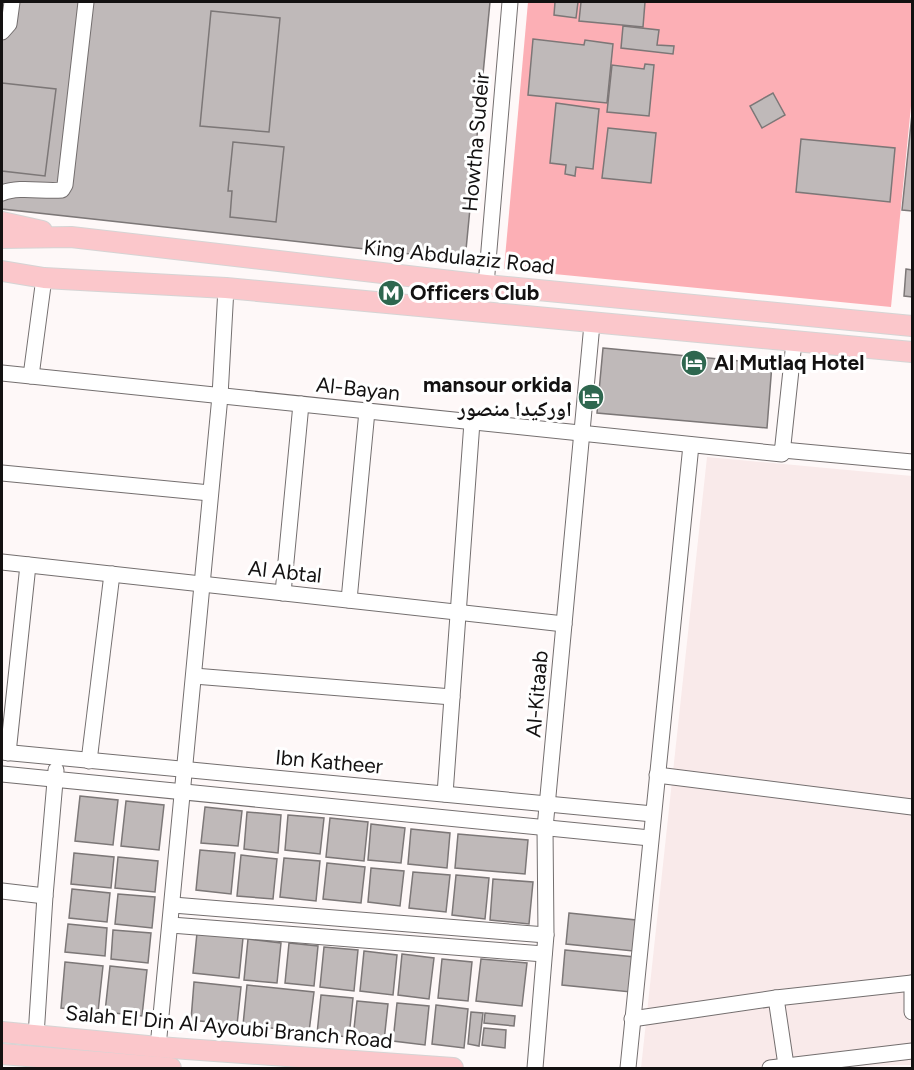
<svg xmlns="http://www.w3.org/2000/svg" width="914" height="1070" font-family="Figtree,'Noto Naskh Arabic',sans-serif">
<rect width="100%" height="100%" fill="#fef8f8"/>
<!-- built -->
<path fill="#f9eaea" d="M707 457 912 476V1065L641 1068Z"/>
<!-- pitch -->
<path fill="#fcafb5" d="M528 2H912V96L891 307 504 269Z"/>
<!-- building -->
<g fill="#bfb9b9" stroke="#7c7777" stroke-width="1.5">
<path d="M2 2H490L465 260 2 209Z"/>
<path d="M555 2H578L576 18 554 15Z"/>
<path d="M581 2H645L643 27 579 21Z"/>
<path d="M211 11 280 18 269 132 200 126Z"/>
<path d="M623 26 659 30 657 45 674 46 673 54 621 48Z"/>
<path d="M533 39 584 45 585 40 613 44 607 103 528 95Z"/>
<path d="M645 64 654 65 649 116 607 112 612 65 644 69Z"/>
<path d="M2 83 56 89 45 176 2 171Z"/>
<path d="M773 93 785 115 762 128 750 106Z"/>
<path d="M556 103 599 109 593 169 576 167 575 176 565 174 566 165 550 163Z"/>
<path d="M912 114V211L902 210Z"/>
<path d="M608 128 656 133 651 183 602 178Z"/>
<path d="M801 139 895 148 890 202 796 192Z"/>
<path d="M233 142 284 147 276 222 230 217 232 191H228Z"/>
<path d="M906 269 912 270V297L904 296Z"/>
<path d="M603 348 772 364 767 428 597 413Z"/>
<path d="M80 796 118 800 113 845 75 841Z"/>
<path d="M126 801 164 805 159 850 121 846Z"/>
<path d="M205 807 242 811 238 846 201 843Z"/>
<path d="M247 812 281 815 278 853 244 849Z"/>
<path d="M288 815 324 818 320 854 285 850Z"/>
<path d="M330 818 368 822 364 861 326 857Z"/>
<path d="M371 824 405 828 401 863 368 860Z"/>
<path d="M411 829 450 833 447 868 408 864Z"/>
<path d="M458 834 528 840 525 874 455 868Z"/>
<path d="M200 850 235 853 231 894 196 890Z"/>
<path d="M74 853 114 857 111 888 71 884Z"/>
<path d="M241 855 277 859 273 899 237 896Z"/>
<path d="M118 857 158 861 155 892 115 888Z"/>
<path d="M284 858 320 861 316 901 280 897Z"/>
<path d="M327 863 365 867 361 903 323 899Z"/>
<path d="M371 868 404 871 400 906 368 902Z"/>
<path d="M413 872 450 875 446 912 409 908Z"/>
<path d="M456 875 489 878 485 919 452 915Z"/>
<path d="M493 879 533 882 529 924 490 920Z"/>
<path d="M72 889 110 893 107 922 69 918Z"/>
<path d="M118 894 155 897 152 928 115 924Z"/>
<path d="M569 913 636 920 633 951 566 944Z"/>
<path d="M68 924 107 928 105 956 65 952Z"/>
<path d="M113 930 151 933 148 963 111 959Z"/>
<path d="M197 933 243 938 239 978 193 973Z"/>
<path d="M248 939 281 943 277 983 244 980Z"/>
<path d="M289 943 318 946 314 986 285 983Z"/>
<path d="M324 947 358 950 354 991 320 987Z"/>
<path d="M565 950 635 957 631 992 562 985Z"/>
<path d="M364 951 397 955 393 995 360 991Z"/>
<path d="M402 954 434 958 429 999 398 995Z"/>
<path d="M442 959 472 962 468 1001 438 998Z"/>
<path d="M481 959 527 963 522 1006 476 1001Z"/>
<path d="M65 962 103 966 98 1012 61 1008Z"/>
<path d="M110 966 147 970 142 1016 105 1012Z"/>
<path d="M194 982 241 987 237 1025 191 1020Z"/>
<path d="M247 985 314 992 309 1032 243 1025Z"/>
<path d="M321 995 353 998 349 1037 317 1034Z"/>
<path d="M357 1001 388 1004 384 1041 353 1038Z"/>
<path d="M397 1003 429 1006 425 1045 393 1041Z"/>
<path d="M436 1005 468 1009 464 1048 432 1044Z"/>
<path d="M471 1012 483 1013 479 1046 468 1044Z"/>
<path d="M485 1013 515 1016 514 1026 484 1023Z"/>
<path d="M484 1028 506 1030 505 1048 482 1045Z"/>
</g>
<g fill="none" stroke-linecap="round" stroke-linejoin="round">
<defs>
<g id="minor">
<path d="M2 32 9 24 12 2"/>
<path d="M2 193C20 186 43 192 62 190L65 185 86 2"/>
<path d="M486 285 510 2"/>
<path d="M2 373 782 454 794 342"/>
<path d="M31 376 44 278"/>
<path d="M783 450 912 462"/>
<path d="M2 473 210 493"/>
<path d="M2 562 564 624"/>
<path d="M283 593 301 404"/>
<path d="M349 600 367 411"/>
<path d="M194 676 452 697"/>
<path d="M2 752 653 814"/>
<path d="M8 753 28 565"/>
<path d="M89 761 112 574"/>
<path d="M2 774 650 838"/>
<path d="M657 775 912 807"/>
<path d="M445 794 472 422"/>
<path d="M2 891 45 896"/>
<path d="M173 905 546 935"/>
<path d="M171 925 544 954"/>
<path d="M912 983V1012"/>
<path d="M776 998 786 1065"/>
<path d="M632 1019 776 998 912 983"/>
<path d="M36 1036 45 896 56 770"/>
<path d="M158 1047 220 396 226 288"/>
<path d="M535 1068 546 935 545 828 592 324"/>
<path d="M628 1068 691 445"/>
<path d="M770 1068 912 1051"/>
</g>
<g id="major">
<path d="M2 222 42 231"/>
<path d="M2 238 71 237 486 285 912 326"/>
<path d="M2 271 44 278 226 288 912 352"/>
<path d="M2 1032 158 1047 453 1068"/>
<path d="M2 1054 171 1068"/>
</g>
</defs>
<!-- minor casing -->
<use href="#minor" stroke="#746f6f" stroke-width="17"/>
<!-- major casing -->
<use href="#major" stroke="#d5d4d4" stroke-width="22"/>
<!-- minor -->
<use href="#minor" stroke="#fff" stroke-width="15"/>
<!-- major -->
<use href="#major" stroke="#fbc7cb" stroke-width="20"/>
</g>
<!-- icons -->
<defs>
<symbol id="metro-disc" viewBox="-11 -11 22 22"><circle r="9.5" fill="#2e674f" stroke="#fff"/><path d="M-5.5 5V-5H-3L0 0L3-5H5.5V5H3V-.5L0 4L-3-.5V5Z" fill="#fff"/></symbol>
<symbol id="hotel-disc" viewBox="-11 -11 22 22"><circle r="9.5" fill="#2e674f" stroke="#fff"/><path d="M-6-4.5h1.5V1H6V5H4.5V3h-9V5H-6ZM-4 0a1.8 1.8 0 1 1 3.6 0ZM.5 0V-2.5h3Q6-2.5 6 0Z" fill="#fff"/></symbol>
</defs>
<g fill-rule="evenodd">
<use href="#metro-disc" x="376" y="278" width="30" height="30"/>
<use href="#hotel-disc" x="679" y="348" width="30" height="30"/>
<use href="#hotel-disc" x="576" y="382" width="30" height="30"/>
</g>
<g text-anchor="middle" stroke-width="6" stroke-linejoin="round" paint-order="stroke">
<!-- street labels -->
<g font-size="21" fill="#131111" stroke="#fff">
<text transform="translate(476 142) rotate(-85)" y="7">Howtha Sudeir</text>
<text transform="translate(459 257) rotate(6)" y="7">King Abdulaziz Road</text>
<text transform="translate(358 389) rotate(6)" y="7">Al-Bayan</text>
<text transform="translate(285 572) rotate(6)" y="7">Al Abtal</text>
<text transform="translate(537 694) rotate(-85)" y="7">Al-Kitaab</text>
<text transform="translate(329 762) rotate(5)" y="7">Ibn Katheer</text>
<text transform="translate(229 1027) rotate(5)" y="7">Salah El Din Al Ayoubi Branch Road</text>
</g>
<!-- poi labels -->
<g font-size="21" font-weight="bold" fill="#131111" stroke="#fff" text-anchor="start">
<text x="410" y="300">Officers Club</text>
<text x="714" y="370">Al Mutlaq Hotel</text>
<text x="572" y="392" text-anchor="end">mansour orkida<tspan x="572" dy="24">اوركيدا منصور</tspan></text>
</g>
</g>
<!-- border -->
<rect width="914" height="1070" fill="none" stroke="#131111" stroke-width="6"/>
</svg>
